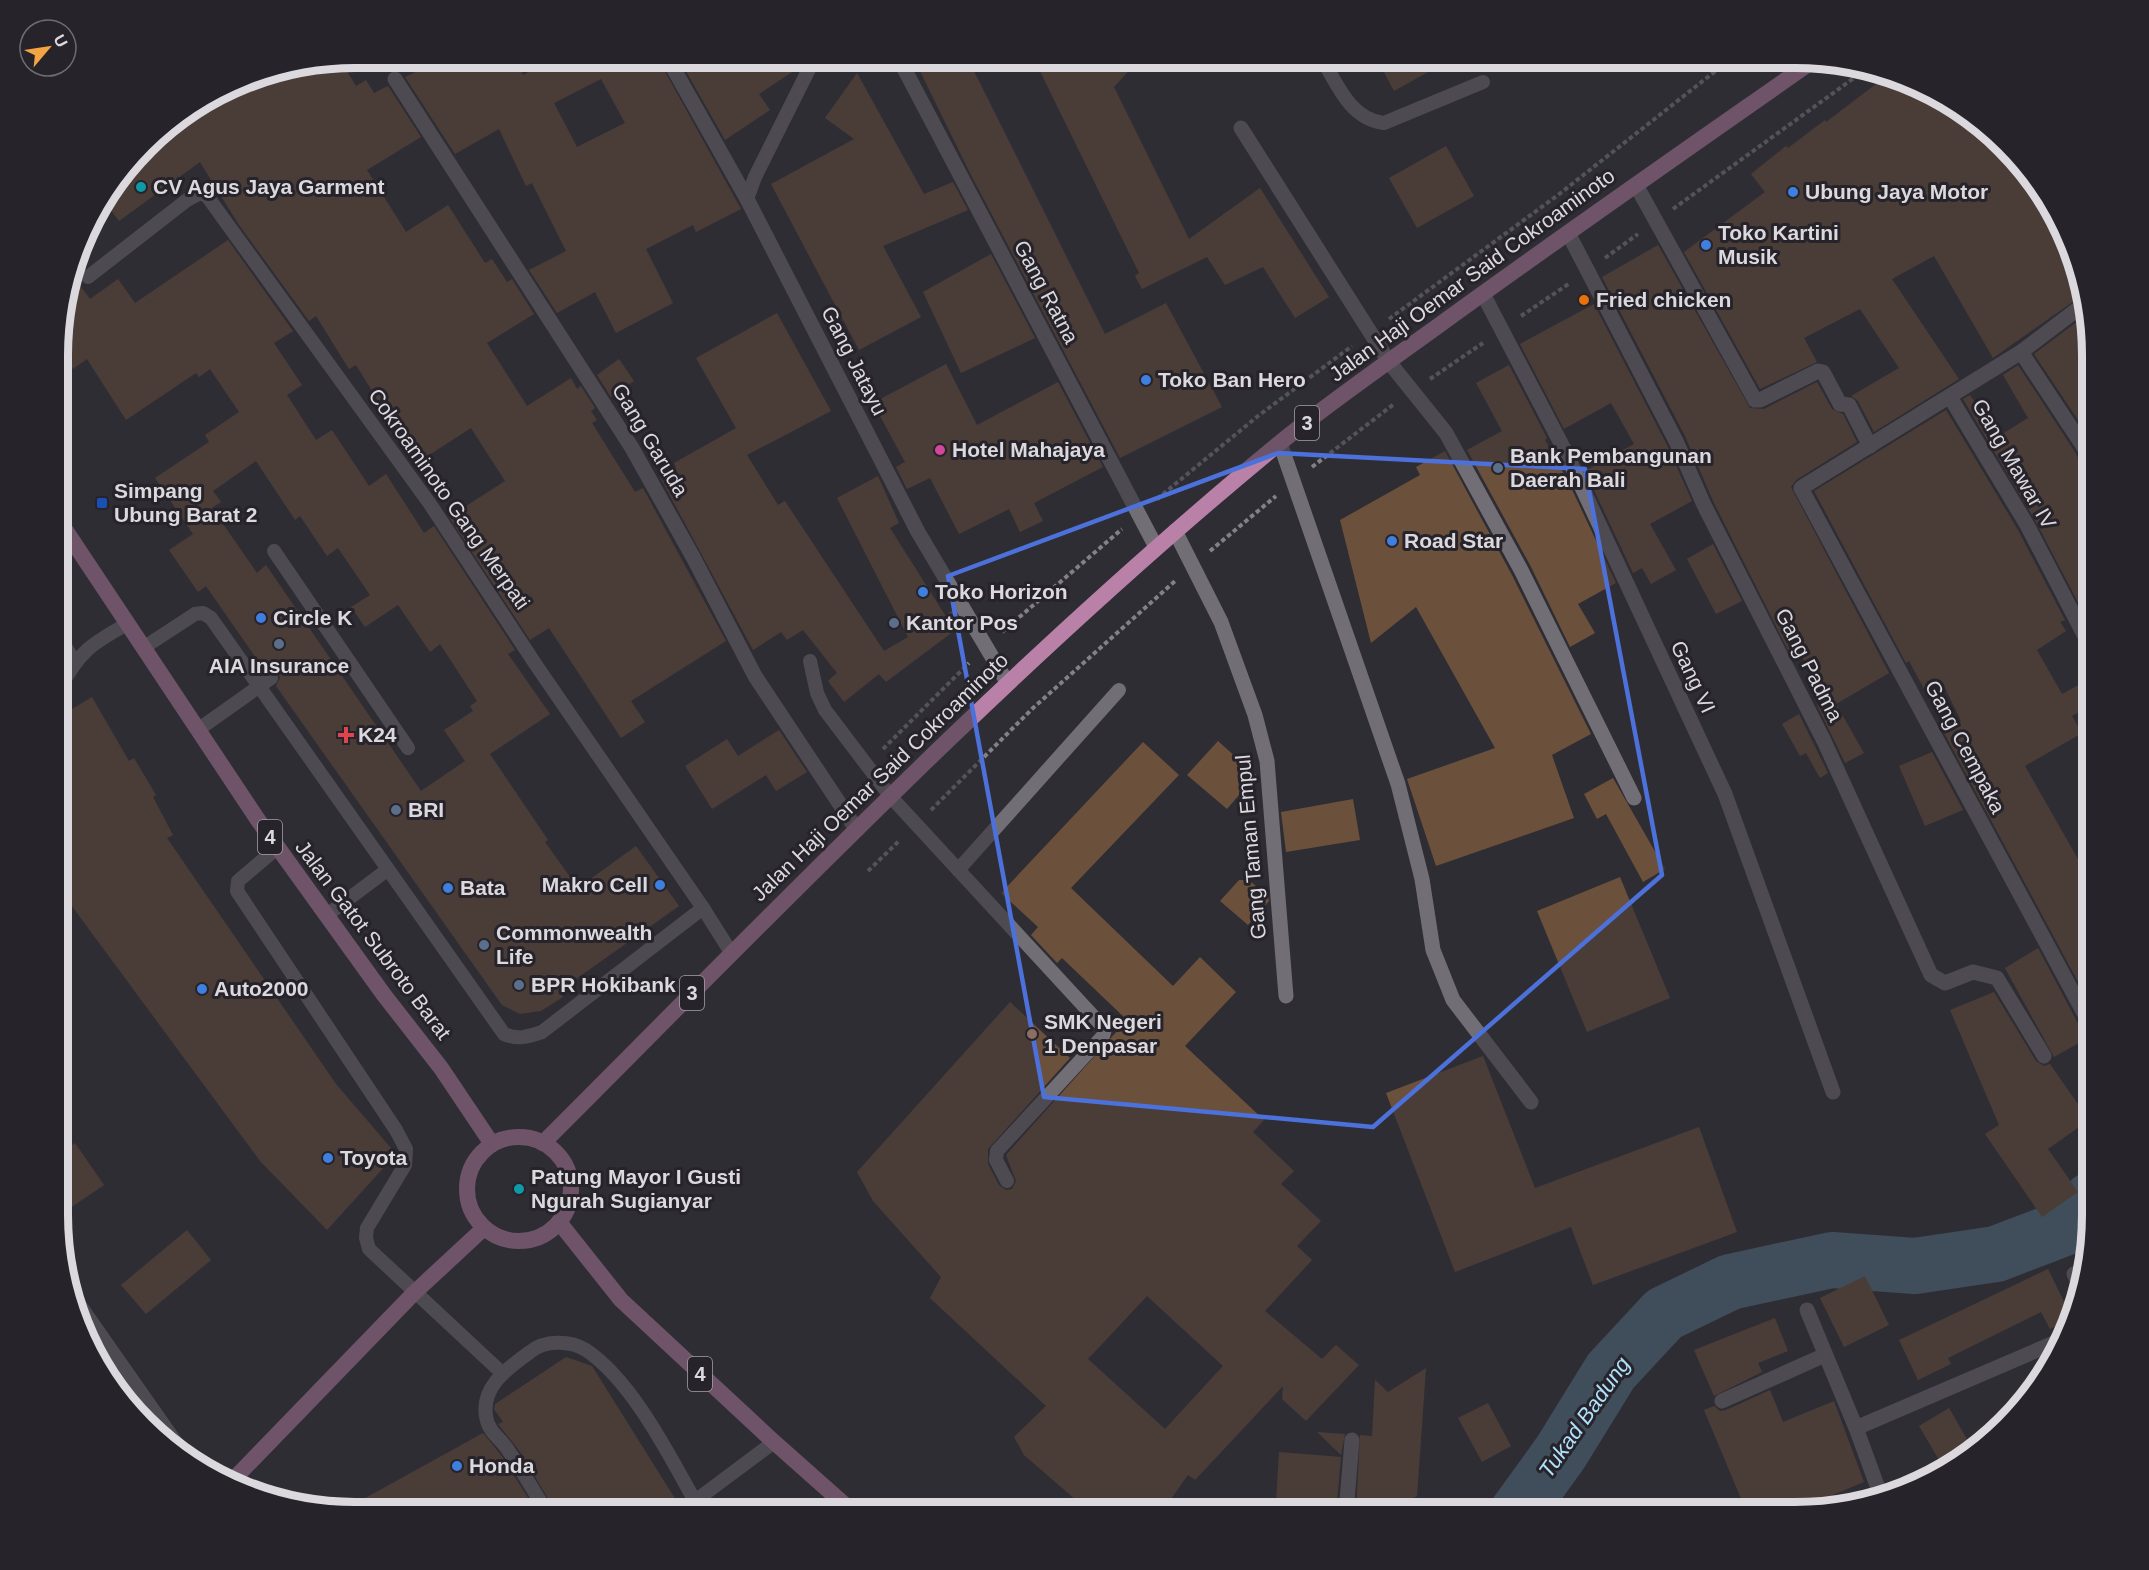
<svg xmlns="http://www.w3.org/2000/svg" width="2149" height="1570" font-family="Arial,sans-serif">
<rect width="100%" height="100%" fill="#2f2d34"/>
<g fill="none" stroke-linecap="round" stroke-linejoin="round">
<!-- river -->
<path stroke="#527587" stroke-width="56" d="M1517 1513 1561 1452 1611 1371 1664 1314 1730 1282 1832 1260 1915 1266 1996 1254 2069 1226 2091 1200"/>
</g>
<!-- building -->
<g fill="#6b503b" fill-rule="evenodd">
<path d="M448 57H514L523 75 557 57H657L741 209 696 232 693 225 646 249 673 303 616 333 595 292 557 313 529 270 566 251 532 183 526 186 499 129 455 154 405 77ZM601 79 625 123 577 147 554 103Z"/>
<path d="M678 57H805L801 66 759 94 770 110 725 140Z"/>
<path d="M913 57H967L1105 334 1166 303 1222 407 1120 458 971 175Z"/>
<path d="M1033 57H1141L1114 87 1189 239 1260 188 1329 297 1295 318 1263 267 1225 285 1207 257 1142 289 1135 276 1139 273Z"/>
<path d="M1376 57H1455L1394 91Z"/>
<path d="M340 60 356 86 366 80 374 93 388 86 421 137 367 170 406 232 448 205 485 263 492 259 507 282 512 279 534 314 487 343 527 406 571 378 577 389 581 386 595 408 591 411 597 420 592 423 635 492 643 488 726 641 631 701 645 722 621 738 549 628 530 640 449 517 505 481 471 428 423 459 388 404 382 407 356 365 349 369 316 316 309 321 239 225 200 162 119 221 104 201 158 131 219 93 220 97 250 78Z"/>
<path d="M857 73 924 194 953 182 968 210 883 246 921 317 859 350 771 184 854 139 825 118Z"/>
<path d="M1888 75 1908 80 1976 119 2030 173 2061 223 2081 296 1993 358 1934 256 1892 279 1959 379 1874 432 1858 401 1851 396 1899 368 1860 309 1804 338 1817 362 1760 389 1684 252 1765 192 1751 174 1786 146 1788 148 1825 120 1826 122Z"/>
<path d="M1446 146 1474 196 1417 228 1389 178Z"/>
<path d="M228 240 293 331 274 343 302 385 287 395 316 440 332 430 369 486 386 474 424 533 434 526 515 650 508 654 550 714 490 754 548 840 545 842 578 888 636 846 679 906 559 991 563 997 541 1011 520 1014 502 1005 276 686 280 678 278 672 271 669 265 671 206 586 198 592 169 550 193 534 155 478 209 442 205 435 239 412 210 369 199 377 196 373 126 420 87 359 73 369 60 349V316L72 275 90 299 118 279 135 303ZM256 461 295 520 300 516 327 556 338 548 370 595 351 607 365 627 398 605 430 652 440 644 477 701 470 706 473 711 444 730 465 761 421 791 266 565 257 573 212 508 221 502 213 491Z"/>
<path d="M1658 245 1750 408 1764 409 1817 382 1832 409 1843 414 1857 442 1796 480 1791 487 1889 673 1836 704 1864 753 1845 763 1817 705 1826 699 1798 650 1791 654 1788 650 1713 501 1685 436 1602 277Z"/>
<path d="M991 254 1035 338 961 373 923 292Z"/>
<path d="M1594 304 1667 445 1692 501 1650 524 1676 570 1651 584 1642 568 1633 573 1585 471 1634 444 1611 403 1564 429 1520 344Z"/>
<path d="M777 313 831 411 747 455 778 505 785 501 884 651 908 637 837 498 878 476 899 523 890 528 945 615 953 610 962 625 886 682 879 674 844 702 828 681 837 673 803 630 787 640 781 632 753 650 660 477 676 467 674 463 736 428 696 358Z"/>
<path d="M2086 315 2091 335V428L2086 432 2034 354Z"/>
<path d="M619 359 634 381 611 397 597 375Z"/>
<path d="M946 364 977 425 1058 382 1103 467 1034 503 1043 521 1020 532 1009 509 959 534 930 478 907 489 896 467 905 462 873 403Z"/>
<path d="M1509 365 1547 438 1545 440 1568 481 1616 583 1578 604 1595 633 1570 647 1530 565 1467 450 1502 431 1476 383Z"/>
<path d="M2018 365 2075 452 2091 483V606L2082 610 2035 520 1963 399 1970 395 1999 436 2028 418 2003 375Z"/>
<path d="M1946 410 2018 530 2065 620 2060 622 2066 631 2037 650 2062 694 2091 678V705L2072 716 2082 733 2025 766 2091 882V1006L1943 731 1961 721 1941 680 1924 689 1909 661 1906 663 1814 491Z"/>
<path d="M1445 451 1512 575 1591 734 1552 755 1574 818 1436 866 1407 779 1495 748 1416 607 1371 643 1340 520 1420 475 1416 467Z"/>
<path d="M1713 544 1742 601 1716 614 1687 559Z"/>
<path d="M92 697 129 761 134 758 156 795 153 797 173 835 167 838 336 1084 396 1154 327 1230 260 1161 60 890V716Z"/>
<path d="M1799 714 1828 773 1820 778 1806 753 1800 756 1782 724Z"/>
<path d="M779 730 807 772 776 791 766 775 712 809 685 766 727 739 738 756Z"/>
<path d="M1218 741 1256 775 1227 809 1187 775Z"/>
<path d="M1143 742 1179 775 1071 888 1173 986 1200 957 1236 992 1185 1046 1264 1120 1253 1132 1294 1171 1281 1184 1321 1221 1297 1246 1312 1260 1265 1311 1322 1359 1336 1345 1359 1365 1306 1421 1282 1399 1283 1386 1195 1480 1188 1475 1161 1513H1091L1024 1455 1014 1437 1046 1406 930 1298 941 1277 873 1201 857 1172 1010 1002 1070 1058 988 1149V1164L999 1185 1006 1190 1012 1189 1016 1181 1006 1155 1127 1020 1062 958 1057 963 1031 935 1038 927 1001 893ZM1147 1296 1223 1366 1165 1429 1088 1359Z"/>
<path d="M1932 752 1963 810 1925 826 1899 766Z"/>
<path d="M1613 778 1665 869 1643 882 1606 814 1597 819 1584 794Z"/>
<path d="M1353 799 1360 840 1286 852 1281 812Z"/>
<path d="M1620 877 1670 998 1587 1032 1537 911Z"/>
<path d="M1239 880H1249L1268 897 1269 901 1248 925 1220 901Z"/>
<path d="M2038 948 2082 1031 2091 1036 2054 1057 2005 968Z"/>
<path d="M1994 992 2036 1061 2044 1066 2050 1064 2089 1120 2048 1149 2078 1192 2042 1217 1985 1134 1999 1125 1950 1010Z"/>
<path d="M1483 1056 1535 1188 1699 1127 1737 1232 1593 1285 1571 1227 1455 1272 1386 1093Z"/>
<path d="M75 1143 104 1185 60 1215V1153Z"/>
<path d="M187 1230 211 1260 146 1314 121 1285Z"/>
<path d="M2048 1269 2072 1318 2050 1329 2041 1312 1948 1358 1951 1364 1918 1380 1899 1340Z"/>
<path d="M1865 1276 1889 1325 1844 1347 1820 1298Z"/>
<path d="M1775 1318 1788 1351 1758 1363 1762 1372 1714 1396 1694 1350Z"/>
<path d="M566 1357 592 1366 684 1513 556 1512 521 1453 498 1424 503 1422 494 1409 495 1404Z"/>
<path d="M1426 1368 1417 1496 1386 1513H1356L1360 1435 1372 1436 1375 1380 1388 1392Z"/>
<path d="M1770 1390 1783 1422 1834 1401 1864 1482 1789 1513H1747L1704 1410 1714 1406 1720 1411 1726 1410Z"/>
<path d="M1488 1403 1511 1446 1482 1462 1458 1418Z"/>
<path d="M1949 1408 1972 1448 1942 1465 1919 1426Z"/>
<path d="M1317 1432 1345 1434 1341 1455Z"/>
<path d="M483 1433 501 1455 537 1512H340Z"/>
<path d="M1279 1452 1341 1457 1336 1513H1326V1509L1276 1504Z"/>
</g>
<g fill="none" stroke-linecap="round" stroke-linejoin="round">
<!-- path -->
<g stroke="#838187" stroke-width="4" stroke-dasharray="4.5 3" stroke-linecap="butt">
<path d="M1673 209 1865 70"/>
<path d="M1605 258 1638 234"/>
<path d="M1521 316 1570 283"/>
<path d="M1389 319 1558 195 1732 58"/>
<path d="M1430 379 1483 343"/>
<path d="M1312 467 1394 404"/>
<path d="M1157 499 1258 416 1352 346"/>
<path d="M1210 551 1276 496"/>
<path d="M1002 632 1122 529"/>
<path d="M883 749 969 663"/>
<path d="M931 810 1033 708 1175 581"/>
<path d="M868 871 900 840"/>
</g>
<!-- service -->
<g stroke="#716e76" stroke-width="14">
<path d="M1321 57C1337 84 1350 119 1384 123L1483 82"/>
<path d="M747 199 755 177 815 57"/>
<path d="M88 277 187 200 200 193 207 196 430 504 536 665 703 908 732 954"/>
<path d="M60 551 74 544"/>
<path d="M274 551 408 748"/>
<path d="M60 638 74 661"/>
<path d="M143 648 195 614 203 613 211 618 504 1034C518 1040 527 1037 542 1032L703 908"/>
<path d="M810 661 817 693 825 710 891 797 1105 1029 1103 1036 997 1151 996 1160 1007 1181"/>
<path d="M60 688C79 652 91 644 127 624"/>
<path d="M199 729 271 678"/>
<path d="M277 848 238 881 237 891 396 1130 406 1149 405 1165 367 1228 366 1238 369 1249 502 1373"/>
<path d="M958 870 1119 690"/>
<path d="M327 915 387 870"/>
<path d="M695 1501 774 1442"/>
<path d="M547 1512C534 1492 522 1470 508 1450 502 1440 490 1433 487 1421 478 1388 508 1368 530 1352 544 1340 570 1340 586 1350 632 1381 668 1453 695 1501V1513"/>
</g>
<!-- minor -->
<g stroke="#716e76" stroke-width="15">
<path d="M667 57 747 199 918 532 1007 682"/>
<path d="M898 57 1156 547"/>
<path d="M395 79 632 448 693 557 755 676 857 830"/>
<path d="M1241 128 1389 362 1446 433 1521 570 1634 798"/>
<path d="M1636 185 1755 400H1760L1818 371 1823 372 1840 404 1849 405 1870 446"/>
<path d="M1568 233 1676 441 1704 505 1824 741 1931 975 1945 983 1973 972 1997 978 2044 1056"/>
<path d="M1483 294 1565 451 1725 794 1833 1092"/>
<path d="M2083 305 2021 352 1801 488 2091 1026"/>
<path d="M2021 352 2091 458"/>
<path d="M1950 397 2027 525 2091 648"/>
<path d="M1280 443 1398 784 1422 879 1433 950 1453 1000 1531 1102"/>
<path d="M1175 531 1221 622 1255 715 1267 761 1286 996"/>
<path d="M2074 1274 2081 1288"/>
<path d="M75 1299 187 1459"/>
<path d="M1807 1310 1856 1428 1882 1499"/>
<path d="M1722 1401 1825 1355"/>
<path d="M1856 1428 2061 1340"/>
<path d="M1346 1513 1352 1440"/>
</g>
<!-- trunk -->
<g stroke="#ba81a8" stroke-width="16">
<path d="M60 522 258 820 384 995 441 1068 492 1144"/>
<circle cx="519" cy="1189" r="52"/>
<path d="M543 1143C781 905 1015 661 1276 446 1327 404 1384 365 1438 326 1563 235 1690 147 1817 58"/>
<path d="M559 1222 621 1300 774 1442 854 1513"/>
<path d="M229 1484 414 1293 484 1228"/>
</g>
</g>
<!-- marked area -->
<path d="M0 0H2149V1570H0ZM1278 453 1585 469 1662 875 1373 1127 1044 1097 948 576Z" fill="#2f2d34" fill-opacity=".55" fill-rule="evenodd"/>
<path fill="none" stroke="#4c71da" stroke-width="4.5" stroke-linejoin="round" d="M1278 453 1585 469 1662 875 1373 1127 1044 1097 948 576Z"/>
<!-- markers -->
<g fill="#0f9aa8" stroke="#26232a" stroke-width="2">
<circle cx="141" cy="187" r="6"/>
<circle cx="519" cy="1189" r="6"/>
</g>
<g fill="#3f7fe0" stroke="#26232a" stroke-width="2">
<circle cx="1793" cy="192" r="6"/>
<circle cx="1706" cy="245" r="6"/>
<circle cx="1146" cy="380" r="6"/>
<circle cx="1392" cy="541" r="6"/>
<circle cx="923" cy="592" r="6"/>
<circle cx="261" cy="618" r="6"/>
<circle cx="660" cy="885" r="6"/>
<circle cx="448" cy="888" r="6"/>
<circle cx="202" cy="989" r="6"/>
<circle cx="328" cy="1158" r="6"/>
<circle cx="457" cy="1466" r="6"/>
</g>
<circle fill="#e8710a" stroke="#26232a" stroke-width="2" cx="1584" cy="300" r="6"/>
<circle fill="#d1479c" stroke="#26232a" stroke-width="2" cx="940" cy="450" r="6"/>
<g fill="#5c6f8a" stroke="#26232a" stroke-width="2">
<circle cx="1498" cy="468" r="6"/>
<circle cx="894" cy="623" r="6"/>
<circle cx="279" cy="644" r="6"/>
<circle cx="396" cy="810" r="6"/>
<circle cx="484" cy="945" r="6"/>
<circle cx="519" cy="985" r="6"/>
</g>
<rect fill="#1a4fb4" stroke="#26232a" stroke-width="2" x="96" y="497" width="12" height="12" rx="3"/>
<path fill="#e0444e" stroke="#26232a" stroke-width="2" d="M343 726h6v6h6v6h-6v6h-6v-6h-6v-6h6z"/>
<circle fill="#8d6e63" stroke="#26232a" stroke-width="2" cx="1032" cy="1034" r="6"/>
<g text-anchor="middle" stroke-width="6" stroke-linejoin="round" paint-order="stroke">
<!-- shield labels -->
<g fill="#26232a" stroke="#a5a2a8" stroke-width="1.5">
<rect x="1295" y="406" width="24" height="34" rx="4.5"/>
<rect x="258" y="820" width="24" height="34" rx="4.5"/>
<rect x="680" y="976" width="24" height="34" rx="4.5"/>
<rect x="688" y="1357" width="24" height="34" rx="4.5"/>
</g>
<g font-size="20" font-weight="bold" fill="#dbd9de">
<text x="1307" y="430">3</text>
<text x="270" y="844">4</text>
<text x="692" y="1000">3</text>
<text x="700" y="1381">4</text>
</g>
<!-- poi labels -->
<g font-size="21" font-weight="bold" fill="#dbd9de" stroke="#26232a" text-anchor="start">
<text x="153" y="194">CV Agus Jaya Garment</text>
<text x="1805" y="199">Ubung Jaya Motor</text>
<text x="1718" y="240">Toko Kartini<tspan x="1718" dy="24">Musik</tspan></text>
<text x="1596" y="307">Fried chicken</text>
<text x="1158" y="387">Toko Ban Hero</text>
<text x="952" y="457">Hotel Mahajaya</text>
<text x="1510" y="463">Bank Pembangunan<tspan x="1510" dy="24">Daerah Bali</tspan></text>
<text x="114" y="498">Simpang<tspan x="114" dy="24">Ubung Barat 2</tspan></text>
<text x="1404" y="548">Road Star</text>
<text x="935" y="599">Toko Horizon</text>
<text x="273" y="625">Circle K</text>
<text x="906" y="630">Kantor Pos</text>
<text x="279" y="673" text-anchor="middle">AIA Insurance</text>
<text x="358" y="742">K24</text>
<text x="408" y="817">BRI</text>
<text x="648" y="892" text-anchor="end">Makro Cell</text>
<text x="460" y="895">Bata</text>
<text x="496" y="940">Commonwealth<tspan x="496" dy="24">Life</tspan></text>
<text x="531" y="992">BPR Hokibank</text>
<text x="214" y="996">Auto2000</text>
<text x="1044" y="1029">SMK Negeri<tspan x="1044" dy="24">1 Denpasar</tspan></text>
<text x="340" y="1165">Toyota</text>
<text x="531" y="1184">Patung Mayor I Gusti<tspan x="531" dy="24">Ngurah Sugianyar</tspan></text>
<text x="469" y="1473">Honda</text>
</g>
<!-- street labels -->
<g font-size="21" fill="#dbd9de" stroke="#26232a">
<text transform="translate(1472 275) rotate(-36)" y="7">Jalan Haji Oemar Said Cokroaminoto</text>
<text transform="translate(1046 292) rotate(62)" y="7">Gang Ratna</text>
<text transform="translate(854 361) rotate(63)" y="7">Gang Jatayu</text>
<text transform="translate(650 440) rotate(59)" y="7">Gang Garuda</text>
<text transform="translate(2014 464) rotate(60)" y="7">Gang Mawar IV</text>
<text transform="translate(449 499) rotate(55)" y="7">Cokroaminoto Gang Merpati</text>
<text transform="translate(1809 665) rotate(63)" y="7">Gang Padma</text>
<text transform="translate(1693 677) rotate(65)" y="7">Gang VI</text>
<text transform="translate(1965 747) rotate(62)" y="7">Gang Cempaka</text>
<text transform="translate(880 777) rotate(-44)" y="7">Jalan Haji Oemar Said Cokroaminoto</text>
<text transform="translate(1251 847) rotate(-95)" y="7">Gang Taman Empul</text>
<text transform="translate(373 940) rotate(53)" y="7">Jalan Gatot Subroto Barat</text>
</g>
<!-- water labels -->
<g font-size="22" font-style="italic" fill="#afe1fb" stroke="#26232a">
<text transform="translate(1584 1417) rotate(-55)" y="8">Tukad Badung</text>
</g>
</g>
<!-- crop -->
<path d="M0 0H2149V1570H0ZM355 68H1795A287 287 0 0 1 2082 355V1215A287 287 0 0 1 1795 1502H355A287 287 0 0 1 68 1215V355A287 287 0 0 1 355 68Z" fill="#26232a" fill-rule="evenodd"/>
<path fill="none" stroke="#dbd9de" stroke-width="8" d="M355 68H1795A287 287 0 0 1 2082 355V1215A287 287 0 0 1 1795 1502H355A287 287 0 0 1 68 1215V355A287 287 0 0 1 355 68Z"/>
<!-- north arrow -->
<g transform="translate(48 48) rotate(61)"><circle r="28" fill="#26232a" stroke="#6e6c72" stroke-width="1.5"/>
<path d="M0-4.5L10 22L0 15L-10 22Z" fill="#f3a443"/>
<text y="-9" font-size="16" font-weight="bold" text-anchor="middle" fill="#dbd9de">U</text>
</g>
</svg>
